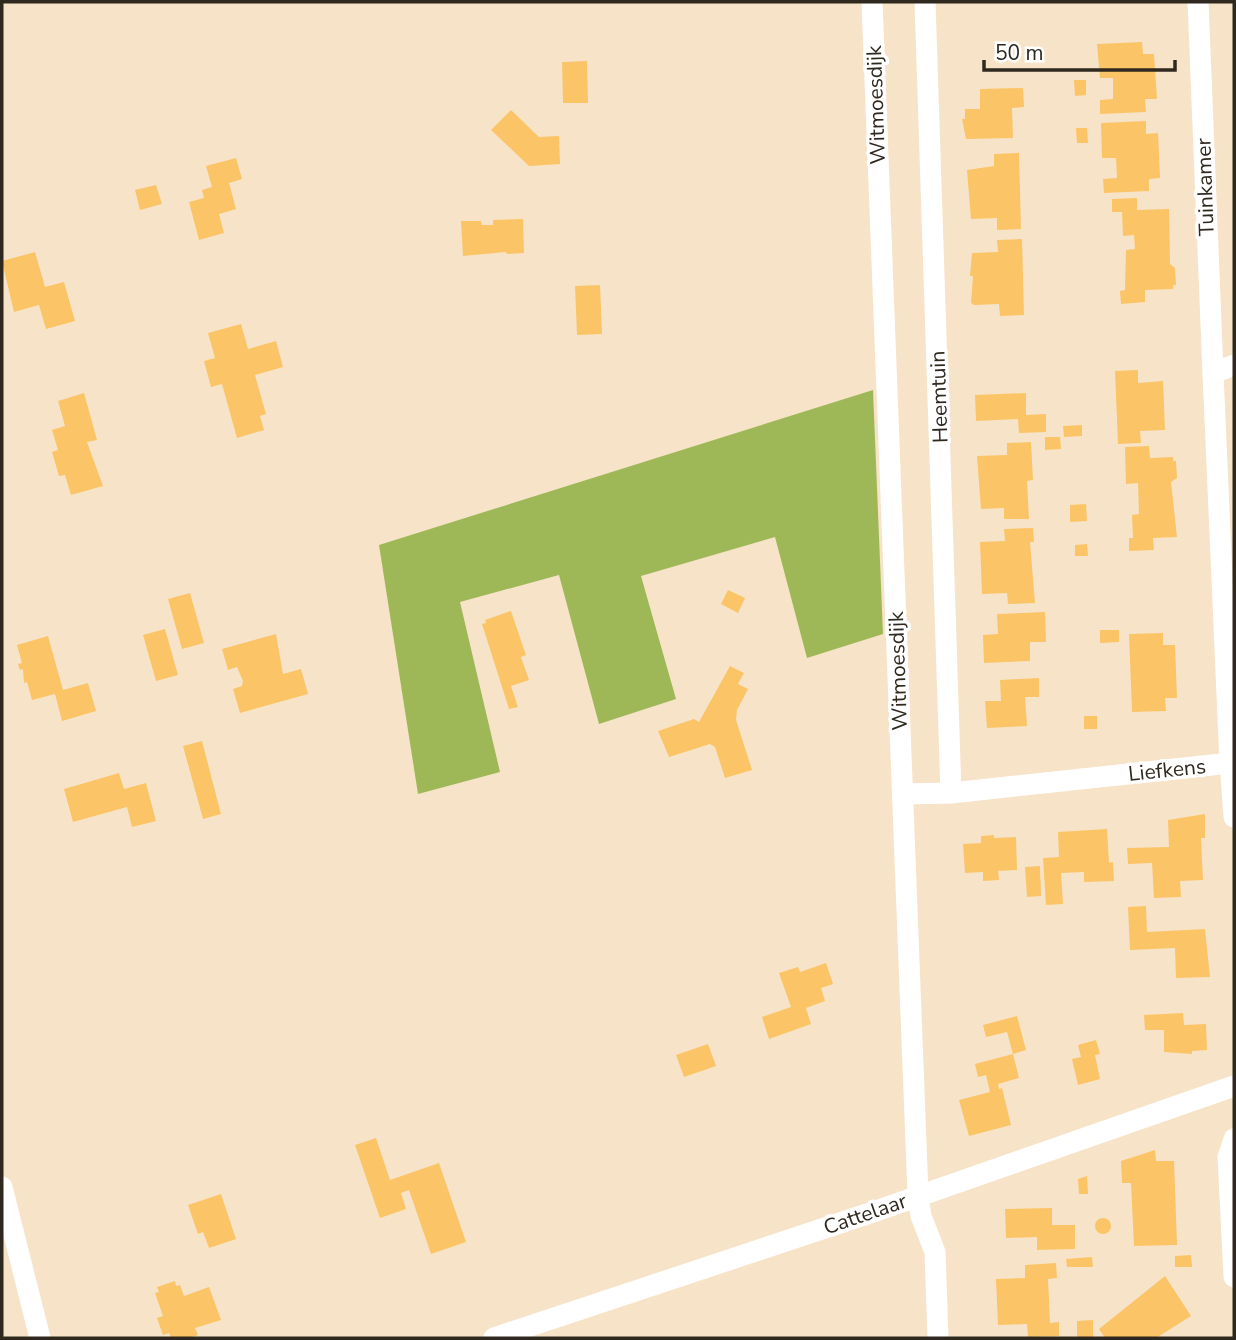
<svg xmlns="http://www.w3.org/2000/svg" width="1236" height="1340" font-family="'Nunito Sans',sans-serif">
<rect width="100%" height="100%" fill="#f7e4c8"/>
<!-- forest -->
<path fill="#9eb858" d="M873 390 883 634 807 658 775 537 641 576 676 699 599 724 559 575 460 602 500 772 418 794 379 545Z"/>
<!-- building -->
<g fill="#fbc467">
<path d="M1142 42 1143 54H1154L1157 99H1145L1146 112 1100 114V100L1113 99V78H1100L1097 44Z"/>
<path d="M587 61 588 103H563L562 62Z"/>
<path d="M1074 80H1086V95L1075 96Z"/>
<path d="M1023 88 1024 107 1012 108 1013 138 966 139 962 119H965V109H980V89Z"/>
<path d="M511 110 539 137 559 136 560 164 529 166 491 130Z"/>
<path d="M1146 121V134L1158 133 1160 178 1149 179V191L1104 193 1103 179 1117 178 1116 158H1102L1101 123Z"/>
<path d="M1076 128H1087L1088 143H1077Z"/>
<path d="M1019 153 1021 229 997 230V218L971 219 967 170 994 166V154Z"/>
<path d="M236 158 242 179 229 183 236 209 219 214 224 233 199 240 189 202 204 198 202 190 212 187 206 166Z"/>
<path d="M156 185 162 204 140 210 135 190Z"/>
<path d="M1137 198V210L1169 209 1170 264 1175 268 1176 285H1173V289L1145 290V302L1121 304 1120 291 1125 290 1126 250 1135 249 1134 235 1123 236 1122 212H1112V199Z"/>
<path d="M523 219 524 253 507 254 506 252 463 256 461 221H481L482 225H493V220Z"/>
<path d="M1022 239 1024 315 1000 316 999 304 974 305 971 303 973 276H970L972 253 998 252 997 240Z"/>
<path d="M35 252 45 287 64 282 75 321 46 329 39 305 14 312 2 261Z"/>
<path d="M600 285 602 334 577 335 575 286Z"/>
<path d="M241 324 248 349 276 341 283 367 255 375 266 414 260 416 264 430 237 438 222 384 211 387 204 361 215 358 208 333Z"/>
<path d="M1138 370V383L1163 381 1165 430 1140 431 1141 443 1118 444 1115 371Z"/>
<path d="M84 393 97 440 87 442 103 486 71 495 65 475 59 476 52 452 58 450 52 430 65 426 58 401Z"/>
<path d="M1026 393V415L1046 414V432L1019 433 1018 419 976 421 975 395Z"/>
<path d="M1082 425V436L1064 437 1063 426Z"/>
<path d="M1045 437H1060L1061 449 1045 450Z"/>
<path d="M1031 442 1033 480 1027 481 1029 519H1004V508L981 509 977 456 1007 455V443Z"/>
<path d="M1149 446 1150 458 1173 457V461H1176L1177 478 1171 482 1177 537 1153 538 1154 550 1129 551V538H1133L1132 515 1139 514 1138 483 1126 484 1125 447Z"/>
<path d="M1086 504 1087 521 1070 522V505Z"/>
<path d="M1033 528 1034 542H1030L1035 603 1008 604 1007 593 982 594 980 542 1005 541 1004 529Z"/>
<path d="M1087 544 1088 556H1075V545Z"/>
<path d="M728 590 745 598 738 613 721 604Z"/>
<path d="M190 593 204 643 182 649 168 599Z"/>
<path d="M511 611 526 655 521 657 529 680 511 686 518 707 509 709 482 624 486 623 485 620Z"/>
<path d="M1045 612 1046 642H1030V661L984 663 983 635 998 634 997 614Z"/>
<path d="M165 629 178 675 156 681 143 635Z"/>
<path d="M1100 630H1119V642L1100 643Z"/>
<path d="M1163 633V645H1175L1177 698H1165L1166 711 1132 712 1129 634Z"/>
<path d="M276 634 283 674 301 669 308 694 240 713 233 689 242 686 243 681 237 667 228 670 222 649Z"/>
<path d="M48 636 63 690 88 683 96 711 62 721 55 694 32 700 27 682 24 683 23 669 20 670 18 664 22 663 17 645Z"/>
<path d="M730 666 744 673 738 684 748 689 737 710 736 720 752 770 725 778 715 747 710 744 669 757 658 731 694 719 699 722Z"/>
<path d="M1039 678V697H1025L1027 726 987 728 985 701H1001L1000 680Z"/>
<rect x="1084" y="716" width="13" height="13"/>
<path d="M202 741 221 814 203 819 183 746Z"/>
<path d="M119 773 124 789 146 783 156 821 132 827 127 807 73 822 64 789Z"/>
<path d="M1205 814V838H1201L1203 880 1180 881 1181 897 1154 898 1152 863 1128 864 1127 848 1169 847 1168 820Z"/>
<path d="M1107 829 1109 863 1113 862 1114 881 1084 882V872L1061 873 1063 904 1046 905 1043 858 1059 857 1058 832Z"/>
<path d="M994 835V838L1016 837 1017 870 998 871 999 880 983 881V872L965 873 963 844 981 843V836Z"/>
<path d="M1040 866 1041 896 1027 897 1025 867Z"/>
<path d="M1146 906 1147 932 1205 929 1210 977 1176 978 1175 948 1130 950 1128 907Z"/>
<path d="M826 963 833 984 821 988 825 1001 806 1008 811 1024 769 1039 762 1017 791 1007 779 973 798 967 800 972Z"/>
<path d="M1183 1013 1184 1025 1206 1024 1207 1050 1192 1051V1054L1164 1052V1030H1145L1144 1015Z"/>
<path d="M1017 1016 1026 1050 1013 1054 1007 1032 986 1037 983 1025Z"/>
<path d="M1096 1040 1100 1054 1095 1055 1100 1079 1078 1085 1072 1059 1081 1057 1078 1045Z"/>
<path d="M708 1044 716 1066 684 1077 676 1055Z"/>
<path d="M1013 1054 1019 1078 998 1084 999 1089 1002 1088 1011 1125 969 1136 959 1100 990 1092 986 1075 978 1077 975 1064Z"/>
<path d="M376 1138 390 1180 439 1163 466 1242 431 1254 409 1190 401 1193 406 1209 380 1218 355 1145Z"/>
<path d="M1155 1150 1156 1161H1174L1177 1245 1134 1246 1131 1183H1122L1121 1161Z"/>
<path d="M1087 1176 1088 1194H1079L1078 1179Z"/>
<path d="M221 1194 236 1239 209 1248 203 1232 198 1234 188 1205Z"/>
<path d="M1052 1208V1225H1075V1249L1037 1250V1237L1006 1238 1005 1209Z"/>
<circle cx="1103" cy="1226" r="8"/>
<path d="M1191 1255 1192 1267H1175V1256Z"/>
<path d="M1092 1257 1093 1267H1067L1066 1259Z"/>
<path d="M1056 1263 1057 1278 1048 1279 1049 1300 1050 1323 1059 1322V1336L1028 1337 1027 1324 998 1325 996 1279 1025 1278V1265Z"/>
<path d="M1165 1276 1191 1316 1156 1338H1105L1099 1329Z"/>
<path d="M175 1281 176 1286 180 1285 184 1296 209 1287 221 1320 195 1328 198 1335 189 1338H171L169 1333 163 1335 157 1318 163 1316 155 1293 159 1292 157 1287Z"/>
<path d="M1093 1320V1337L1077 1338V1321Z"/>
</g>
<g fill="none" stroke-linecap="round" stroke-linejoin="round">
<!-- street -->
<g stroke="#fff" stroke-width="21">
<path d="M872 2 918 1195 921 1216 935 1252 938 1338"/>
<path d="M925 2 951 793"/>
<path d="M1198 2 1213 373"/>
<path d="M1230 763 1234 817"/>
<path d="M903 794 951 793 1230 763 1213 373 1234 365"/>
<path d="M1234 1139 1228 1157 1234 1277"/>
<path d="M2 1187 40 1338"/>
<path d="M494 1338 876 1211 1234 1086"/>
</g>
</g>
<g text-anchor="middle" stroke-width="7" stroke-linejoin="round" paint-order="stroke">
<!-- street labels -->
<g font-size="21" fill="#2f281e" stroke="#fff">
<text transform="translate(876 105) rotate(-92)" y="7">Witmoesdijk</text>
<text transform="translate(1205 187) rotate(-92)" y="7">Tuinkamer</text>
<text transform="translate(939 397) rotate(-92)" y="7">Heemtuin</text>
<text transform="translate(898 671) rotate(-92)" y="7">Witmoesdijk</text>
<text transform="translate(1167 770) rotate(-6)" y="7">Liefkens</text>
<text transform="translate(865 1214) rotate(-19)" y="7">Cattelaar</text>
</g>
</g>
<!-- border -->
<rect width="1236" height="1340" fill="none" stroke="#2f281e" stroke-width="7"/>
<!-- scale -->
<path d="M984 60v10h191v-10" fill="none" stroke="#2f281e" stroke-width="3.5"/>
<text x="995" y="60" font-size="21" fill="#2f281e" stroke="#ffffff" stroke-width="5" paint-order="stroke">50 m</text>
</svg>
